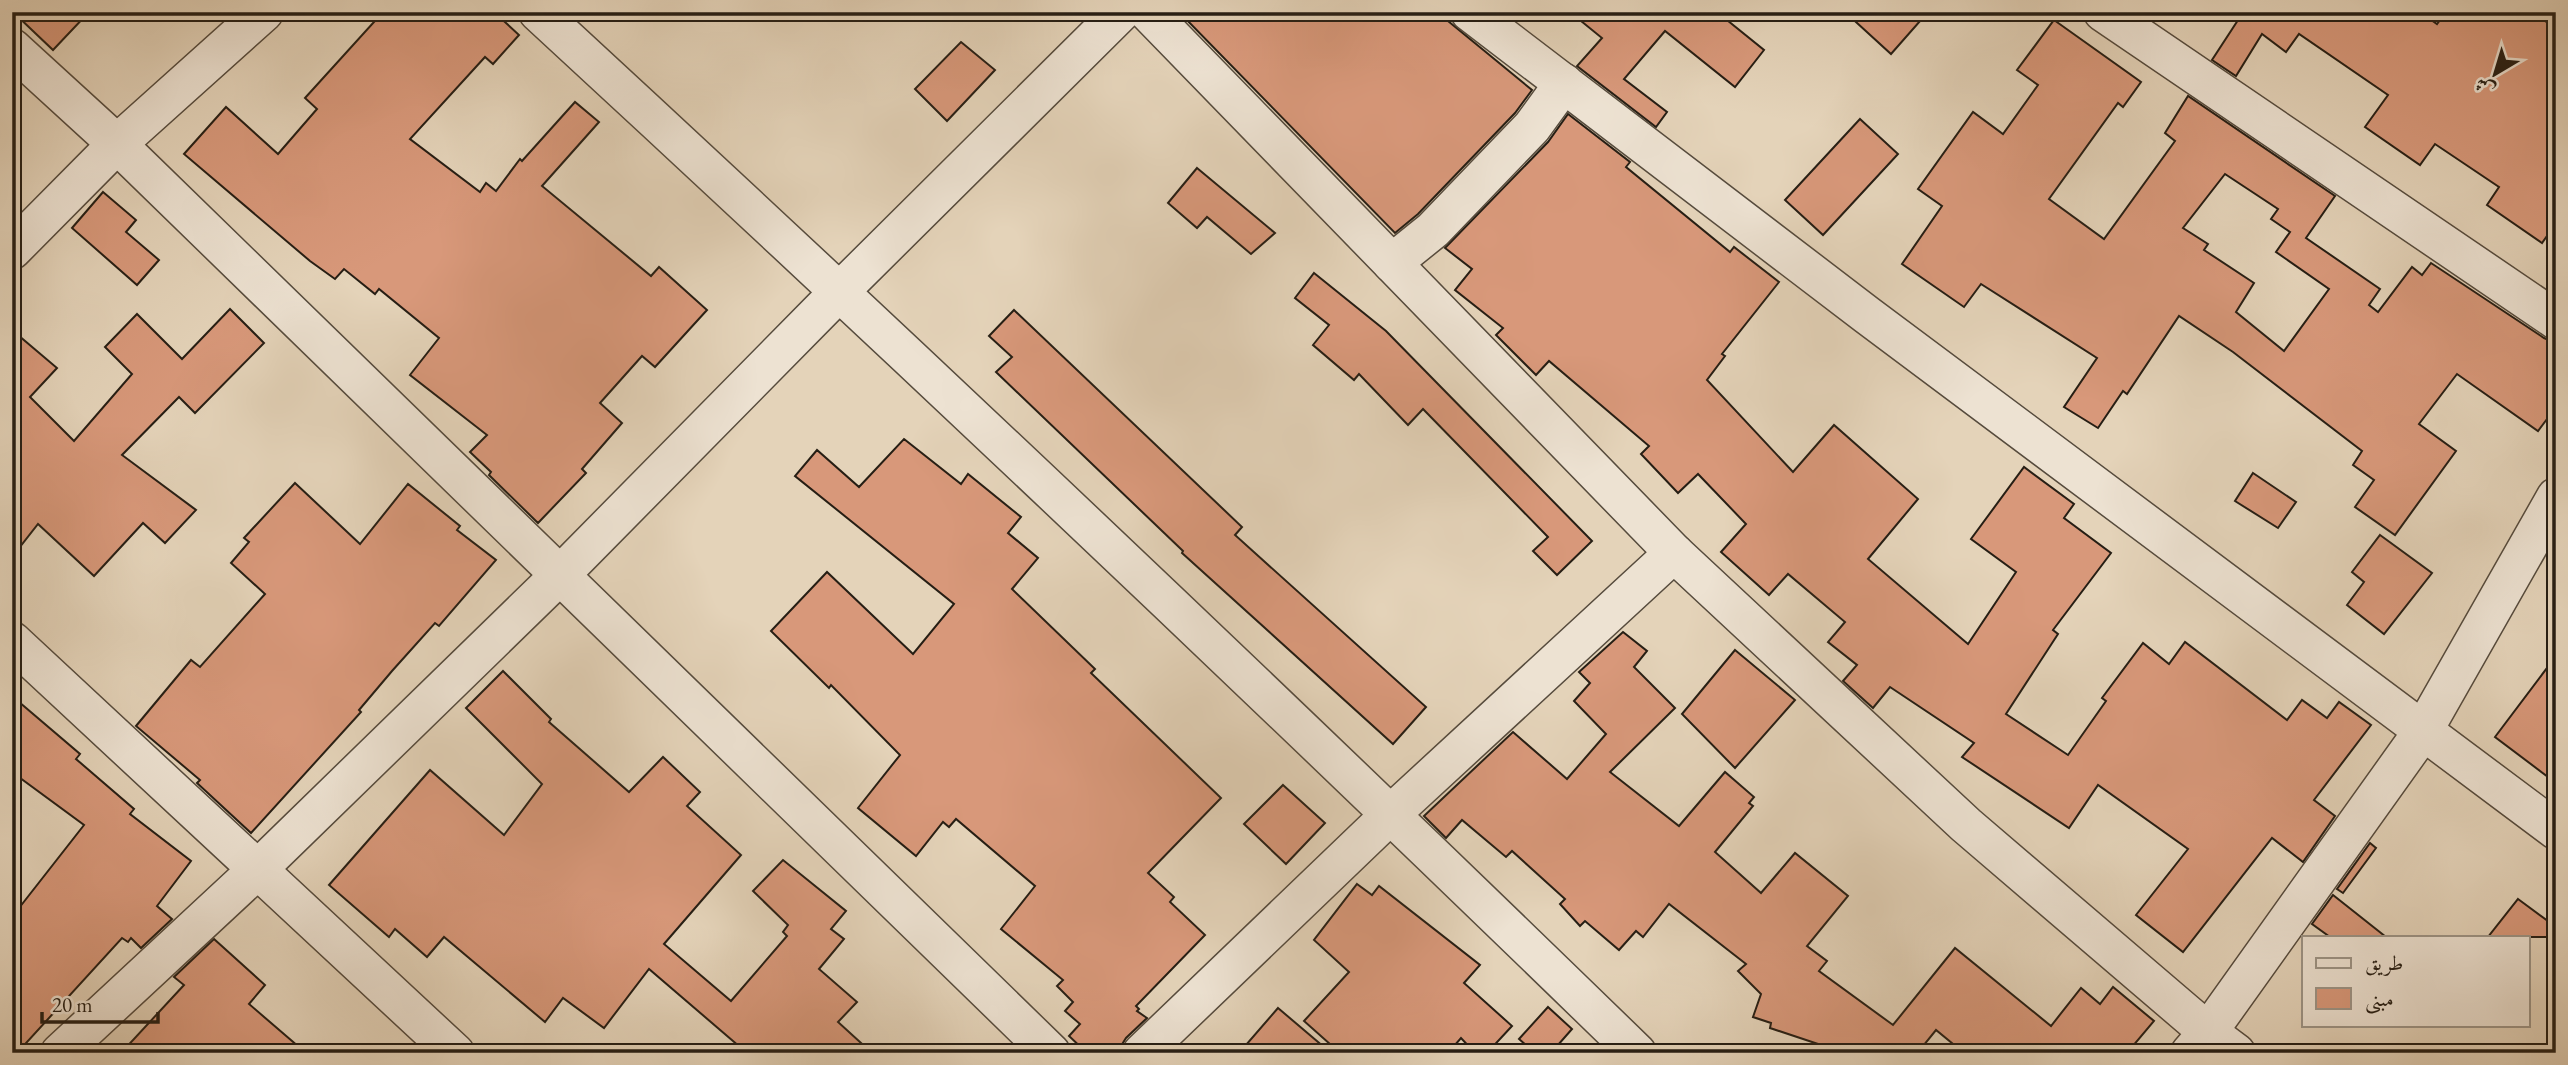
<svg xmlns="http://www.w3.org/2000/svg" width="2568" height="1065" font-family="'EB Garamond',Amiri,serif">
<rect width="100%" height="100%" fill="#e4d3b9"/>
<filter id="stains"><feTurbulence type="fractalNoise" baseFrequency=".00286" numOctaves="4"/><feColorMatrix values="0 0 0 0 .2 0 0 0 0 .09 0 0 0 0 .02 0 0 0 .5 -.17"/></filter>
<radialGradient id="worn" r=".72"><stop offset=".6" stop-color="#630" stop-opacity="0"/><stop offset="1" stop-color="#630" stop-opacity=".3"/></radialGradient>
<!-- building -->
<g fill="#d8987a" stroke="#261e14" stroke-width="2" fill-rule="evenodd">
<path d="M13 12H89L53 50Z"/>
<path d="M383 12H494L519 35 493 64 485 57 410 139 480 192 486 183 496 191 520 159 522 161 575 102 599 122 542 186 651 276 659 267 707 310 655 367 642 356 600 403 622 423 582 469 586 473 538 523 489 475 491 472 470 452 487 435 410 375 439 338 379 289 375 294 344 269 335 279 310 261 184 154 226 107 278 154 317 109 305 98Z"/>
<path d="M1179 12H1437L1532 90 1515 113 1418 214 1395 233Z"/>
<path d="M1570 12H1717L1764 50 1735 87 1665 31 1624 79 1667 112 1656 127 1577 66 1602 38Z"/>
<path d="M1845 12H1928L1891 54Z"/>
<path d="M2233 12H2420L2437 24 2446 12H2533L2556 29V223L2542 243 2487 205 2499 187 2435 144 2420 165 2365 127 2388 95 2299 34 2286 52 2262 34 2236 76 2212 60 2240 17Z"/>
<path d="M2054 20 2141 82 2123 107 2118 103 2049 199 2104 239 2175 141 2165 133 2188 96 2335 196 2306 238 2380 289 2369 305 2378 312 2412 267 2422 275 2431 263 2544 338 2556 343V407L2538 431 2457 374 2419 424 2456 451 2395 535 2355 507 2374 480 2353 465 2362 451 2233 352 2179 316 2127 394 2123 391 2098 428 2064 407 2097 358 1981 284 1964 307 1902 264 1942 206 1918 189 1973 112 2003 134 2038 85 2017 70ZM2225 174 2278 209 2271 219 2290 232 2276 252 2329 289 2284 351 2236 312 2254 283 2204 250 2208 244 2183 228Z"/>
<path d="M961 42 995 70 947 121 915 89Z"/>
<path d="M1568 114 1630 162 1626 167 1730 252 1734 247 1779 282 1722 354 1725 356 1707 380 1793 472 1834 425 1918 499 1868 559 1968 644 2016 572 1971 539 2024 467 2074 504 2064 518 2111 553 2053 630 2058 634 2006 714 2068 755 2106 701 2102 698 2143 643 2169 664 2185 642 2287 720 2302 700 2327 718 2339 702 2371 725 2314 800 2335 816 2303 862 2272 838 2183 952 2136 915 2188 849 2098 785 2069 828 1962 757 1974 743 1890 687 1873 708 1843 681 1857 665 1828 642 1845 622 1788 574 1769 595 1721 552 1746 524 1698 474 1678 493 1641 454 1649 446 1549 361 1536 375 1496 335 1503 328 1455 290 1472 269 1445 248 1548 142Z"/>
<path d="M1860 119 1898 154 1823 235 1785 200Z"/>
<path d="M1197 168 1275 233 1251 254 1207 217 1197 228 1168 203Z"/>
<path d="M103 192 136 220 126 232 159 260 137 285 72 228Z"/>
<path d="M1314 273 1386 331 1592 541 1557 575 1533 551 1548 537 1423 409 1408 425 1359 374 1354 380 1313 345 1329 325 1295 298Z"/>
<path d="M230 309 264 343 195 413 179 397 122 455 196 510 165 543 143 523 94 576 38 524 12 557V330L57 368 30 397 74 441 132 374 105 347 137 314 182 359Z"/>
<path d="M1014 310 1242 527 1235 535 1426 707 1393 744 1182 553 1183 551 996 372 1012 357 989 336Z"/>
<path d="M904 439 961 484 968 474 1021 517 1008 533 1038 558 1012 589 1095 669 1091 673 1221 798 1148 873 1174 897 1170 902 1205 935 1136 1006 1139 1009 1137 1011 1147 1018 1126 1038 1121 1046V1053H1087L1069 1036 1080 1024 1065 1011 1073 1002 1057 986 1063 980 1001 929 1035 886 956 819 949 827 943 822 916 856 858 808 900 755 831 685 829 688 771 631 827 572 913 654 954 604 795 476 817 450 859 487Z"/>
<path d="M2253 473 2296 502 2278 528 2235 501Z"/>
<path d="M295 483 360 544 408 484 460 526 457 530 496 560 439 626 435 623 392 671 359 710 361 712 251 833 197 783 200 780 136 726 191 660 200 667 265 594 231 563 249 542 244 538Z"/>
<path d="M2380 535 2432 573 2384 634 2347 605 2364 582 2352 572Z"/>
<path d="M1623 632 1647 651 1634 667 1675 708 1610 772 1679 826 1725 772 1754 797 1749 803 1753 806 1715 852 1761 893 1795 853 1848 896 1807 946 1827 961 1819 971 1893 1025 1955 948 2051 1026 2081 988 2100 1004 2113 987 2154 1021 2127 1053H1964L1936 1030 1923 1046 1932 1053H1845L1770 1028 1771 1023 1753 1017 1761 994 1738 971 1746 964 1669 904 1643 937 1636 931 1619 950 1585 921 1580 926 1560 904 1565 899 1512 851 1506 857 1462 820 1446 838 1424 816 1513 732 1567 779 1606 734 1574 701 1590 683 1579 672Z"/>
<path d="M1735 650 1795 700 1735 768 1682 714Z"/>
<path d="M2556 656V783L2495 737Z"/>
<path d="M503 671 551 719 549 722 629 792 663 757 700 792 687 806 741 855 664 944 731 1001 787 936 783 932 788 925 753 891 783 860 846 911 831 929 844 939 819 969 857 1002 838 1022 872 1053H747L649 969 604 1028 563 998 545 1022 444 937 427 957 395 929 389 937 329 885 430 770 504 835 542 784 466 708Z"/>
<path d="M12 696 80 754 76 759 134 809 130 814 191 861 157 906 172 919 141 948 131 938 128 942 122 938 17 1053H12V917L84 825 12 772Z"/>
<path d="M1283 785 1325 823 1286 864 1244 824Z"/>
<path d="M2370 843 2376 848 2343 893 2337 889Z"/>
<path d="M1357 884 1372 895 1379 886 1480 965 1464 983 1512 1026 1487 1053H1475L1461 1038 1448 1053H1340L1304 1021 1349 972 1314 940Z"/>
<path d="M2333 895 2386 937H2330L2312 924Z"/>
<path d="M2518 899 2556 927V937H2488Z"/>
<path d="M214 939 265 985 249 1004 306 1053H121L184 985 174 977Z"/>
<path d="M1548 1007 1572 1029 1551 1053H1535L1519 1039Z"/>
<path d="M1278 1008 1331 1053H1239Z"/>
</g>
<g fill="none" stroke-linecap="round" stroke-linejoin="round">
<defs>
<g id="minor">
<path d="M538 12C909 354 1275 701 1637 1053"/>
<path d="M1148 12 1674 553 1966 825 2208 1032 2236 1053"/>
<path d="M1470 12 1867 315 2556 830"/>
<path d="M2103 12 2556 320"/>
<path d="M12 48 117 144 1051 1053"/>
<path d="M12 250 117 144 264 12"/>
<path d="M1392 263 1433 230 1532 127 1564 83"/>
<path d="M12 641 455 1053"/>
<path d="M60 1053 257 870 561 574 840 291 1121 12"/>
<path d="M1142 1053 1391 814 1674 553"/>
<path d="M2190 1053 2208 1032 2423 731 2556 497"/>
</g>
</defs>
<!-- minor casing -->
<use href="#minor" stroke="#564b3d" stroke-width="41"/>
<!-- minor -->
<use href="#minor" stroke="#ede2d2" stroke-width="38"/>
</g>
<!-- margin -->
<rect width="2568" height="1065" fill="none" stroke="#e4d3b9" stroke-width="42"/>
<rect x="14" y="14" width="2540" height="1037" fill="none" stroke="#261e14" stroke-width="3.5"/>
<rect x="21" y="21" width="2526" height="1023" fill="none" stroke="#261e14" stroke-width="2"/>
<!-- legend -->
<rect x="2302" y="936" width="228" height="91" fill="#ede2d2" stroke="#9d9486" stroke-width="2"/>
<rect x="2316" y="958" width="35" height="10" fill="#ede2d2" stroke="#9d9486" stroke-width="2"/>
<text x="2365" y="970" font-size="21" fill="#261e14">طريق</text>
<rect x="2316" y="988" width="35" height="21" fill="#d8987a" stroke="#9d9486" stroke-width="2"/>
<text x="2365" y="1006" font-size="21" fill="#261e14">مبنى</text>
<!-- north arrow -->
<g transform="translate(2495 74) rotate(218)" stroke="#ede2d2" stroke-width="5" paint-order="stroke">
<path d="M0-5L12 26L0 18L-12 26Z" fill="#261e14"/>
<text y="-10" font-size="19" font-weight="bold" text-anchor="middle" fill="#261e14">ش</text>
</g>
<!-- scale -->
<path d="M42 1012v10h116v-10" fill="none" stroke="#261e14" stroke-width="3.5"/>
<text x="52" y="1012" font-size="21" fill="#261e14" stroke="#ede2d2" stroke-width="5" paint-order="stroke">20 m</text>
<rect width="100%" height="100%" filter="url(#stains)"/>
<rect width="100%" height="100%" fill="url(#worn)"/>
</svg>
